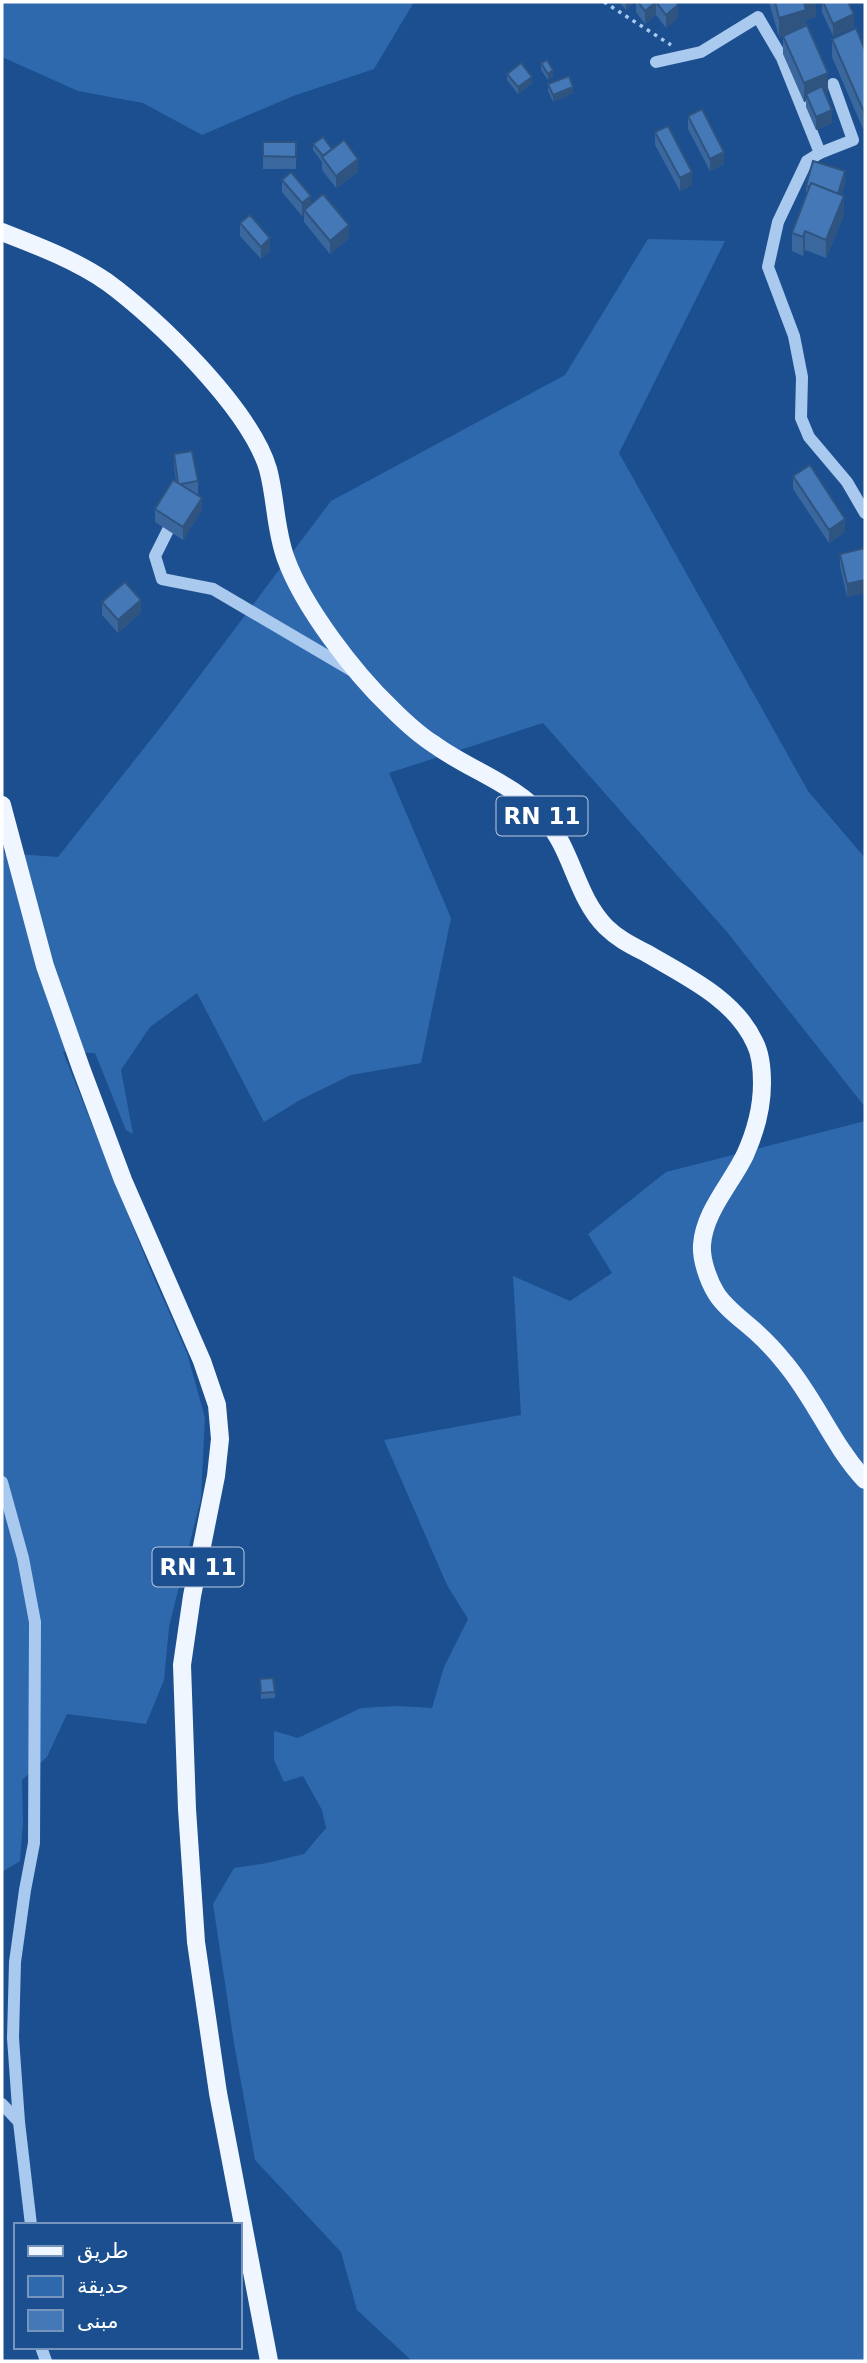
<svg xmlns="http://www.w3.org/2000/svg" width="867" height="2363" font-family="'DejaVu Sans',Cairo,sans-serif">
<rect width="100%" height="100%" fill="#1b4f8f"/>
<!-- green -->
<g fill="#2e69ad">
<path d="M2 2H414L374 69 293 96 202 135 143 103 78 91 2 57Z"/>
<path d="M648 239 725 241 619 453 808 791 865 858V1107L727 932 543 723 389 773 451 918 421 1063 351 1075 300 1100 264 1122 197 993 150 1027 121 1070 133 1134 126 1130 95 1053 63 1052 150 1269 187 1353 205 1418 201 1498 169 1627 164 1680 146 1724 67 1714 47 1757 22 1780 23 1822 20 1861 2 1872V853L58 857 167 719 331 501 565 375Z"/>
<path d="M865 1121V2361H412L357 2310 341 2252 255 2160 234 2043 213 1904 234 1868 267 1863 304 1854 326 1828 322 1810 303 1776 284 1782 274 1760V1731L298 1738 361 1708 397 1706 432 1708 444 1667 468 1619 447 1585 384 1440 521 1415 513 1276 570 1301 612 1273 588 1234 666 1172Z"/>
</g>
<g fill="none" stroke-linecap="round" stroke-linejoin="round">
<!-- path -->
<path stroke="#a9c9ee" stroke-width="3.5" stroke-dasharray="3.5 5" stroke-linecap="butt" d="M604 2 671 45"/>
<!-- minor -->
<g stroke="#a9c9ee" stroke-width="12">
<path d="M656 62 701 52 758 17 782 58 820 153"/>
<path d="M833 84 853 140 820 153 807 161 778 222 768 267 794 336 802 377 801 418 809 437 847 482 865 513"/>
<path d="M175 516 155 556 162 579 213 589 351 670"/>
<path d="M2 1482 23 1558 35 1622 34 1843 25 1890 15 1962 13 2038 19 2122 31 2225"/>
<path d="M2 2104 19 2122"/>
<path d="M41 2347 46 2361"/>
</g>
<!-- major -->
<g stroke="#f0f6ff" stroke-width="18">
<path d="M2 232C38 246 75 260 107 282 158 319 250 409 268 469 276 498 275 530 286 559 303 606 354 673 391 708 404 721 419 735 435 745 471 771 516 784 545 819 573 851 576 897 606 927 618 939 633 946 648 954 687 977 735 999 755 1043 761 1055 762 1070 762 1083 762 1108 755 1133 745 1155 731 1184 704 1212 702 1245 701 1259 708 1280 716 1293 725 1308 744 1321 757 1333 767 1342 777 1353 785 1363 816 1400 833 1446 865 1480"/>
<path d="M2 805 45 966 81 1068 123 1180 202 1361 217 1405 220 1439 216 1476 192 1596 182 1665 187 1809 196 1942 218 2093 269 2361"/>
</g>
</g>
<!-- wall -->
<g fill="#3a679d">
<path d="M619 2H633V3L626 10Z"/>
<path d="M636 2H676L678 18 666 28 656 15 645 24 636 12Z"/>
<path d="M769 2H816V17L806 20V25L828 92 825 93 832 123 816 130 806 107V101L804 102 783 54V36L779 37Z"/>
<path d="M822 2H848L854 27 833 36 822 12Z"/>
<path d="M832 39 865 50 863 129 832 57Z"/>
<path d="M541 63 553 77 548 80 541 70Z"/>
<path d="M507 74 532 83 518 94 507 80Z"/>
<path d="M548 84 573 93 553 102 548 91Z"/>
<path d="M688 116 724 164 710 171 688 129Z"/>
<path d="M655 132 692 185 680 191 655 145Z"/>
<rect x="263" y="142" width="33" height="27"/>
<path d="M313 144 332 149 358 172 336 188 322 170V162L313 150Z"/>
<path d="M282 180 311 204 349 238 330 254 304 222V215L302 216 282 192Z"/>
<path d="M845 183 841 195 844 215 826 258 805 250 803 256 792 251V233L806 196V186Z"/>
<path d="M240 223 270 251 261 259 240 236Z"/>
<path d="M174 454 198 481V494H196L202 510 183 540 155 522V509L176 481 174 466Z"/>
<path d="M793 476 845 532 829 543 793 489Z"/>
<path d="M865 548V593L847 597 840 566V554Z"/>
<path d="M102 602 141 613 118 633 102 615Z"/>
<path d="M260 1679 275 1692V1698L261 1699Z"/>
</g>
<!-- shaded-wall -->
<g fill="#305480">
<path d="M627 2H633V3L626 10V3Z"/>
<path d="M656 2V15L645 24V11Z"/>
<path d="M804 2H816V17L806 20V29L779 37V18Z"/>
<path d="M678 5V18L666 28V15Z"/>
<path d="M854 14V27L833 36V24Z"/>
<path d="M553 70V77L548 80V74Z"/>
<path d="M828 73V92L808 100 806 94V101L804 102V83Z"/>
<path d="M532 77V83L518 94V87Z"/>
<path d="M573 87V93L553 102V95Z"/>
<path d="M865 109V128L863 129V110Z"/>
<path d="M832 110V123L816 130V117Z"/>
<path d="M724 152V164L710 171V159Z"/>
<path d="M358 159V172L336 188V176Z"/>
<path d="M845 171V183L838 208V195Z"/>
<path d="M692 172V185L680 191V178Z"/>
<path d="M311 196V208L304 210V215L302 216V203Z"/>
<path d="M844 196V215L826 258V240Z"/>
<path d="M349 225V238L330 254V241Z"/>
<path d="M805 231V250L803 256V237Z"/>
<path d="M270 238V251L261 259V247Z"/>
<path d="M202 498V510L183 540V527Z"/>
<path d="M845 519V532L829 543V530Z"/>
<path d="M865 580V593L847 597V584Z"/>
<path d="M141 600V613L118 633V620Z"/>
</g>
<!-- building -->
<g fill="#4478b7" stroke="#305480" stroke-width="2">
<path d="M638 2H676L678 5 666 15 656 2 645 11Z"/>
<path d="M775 2H805H804L806 10 779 18Z"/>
<path d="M823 2H848L854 14 833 24Z"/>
<path d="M807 25 828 73 804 83 783 36Z"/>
<path d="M856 28 865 50V109L863 110 832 39Z"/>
<path d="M547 60 553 70 548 74 541 63Z"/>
<path d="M521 63 532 77 518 87 507 74Z"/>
<path d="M569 76 573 87 553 95 548 84Z"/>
<path d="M822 86 832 110 816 117 806 94Z"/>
<path d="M702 109 724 152 710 159 688 116Z"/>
<path d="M668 126 692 172 680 178 655 132Z"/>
<path d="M323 137 332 149 323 156 313 144Z"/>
<path d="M344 140 358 159 336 176 322 157Z"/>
<path d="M263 142H296V157L263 156Z"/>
<path d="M813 161 845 171 838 194 811 183 810 187 806 186Z"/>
<path d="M291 172 311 196 302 203 282 180Z"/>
<path d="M811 183 844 196 826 240 805 231 803 237 792 233Z"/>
<path d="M323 194 349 225 330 241 304 210Z"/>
<path d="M250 215 270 238 261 247 240 223Z"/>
<path d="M192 451 198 481 180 484 202 498 183 527 155 509 173 480 178 483 174 454Z"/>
<path d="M810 465 845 519 829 530 793 476Z"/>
<path d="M865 548V580L847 584 840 554Z"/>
<path d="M125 582 141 600 118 620 102 602Z"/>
<path d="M273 1678 275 1692 261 1693 260 1679Z"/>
</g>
<g text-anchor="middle" stroke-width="5" stroke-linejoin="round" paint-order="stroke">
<!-- shield labels -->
<g fill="#1b4f8f" stroke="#bbcadd" stroke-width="2">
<rect x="496.5" y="796.5" width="91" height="39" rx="5"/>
<rect x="152.5" y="1547.5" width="91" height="39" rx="5"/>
</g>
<g font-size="23" font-weight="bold" fill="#fff">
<text x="542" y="824">RN 11</text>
<text x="198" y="1575">RN 11</text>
</g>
</g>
<!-- border -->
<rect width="867" height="2363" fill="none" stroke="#ffffff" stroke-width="7"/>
<!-- legend -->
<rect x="14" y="2223" width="228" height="126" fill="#1b4f8f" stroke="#7695bc" stroke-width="2"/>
<rect x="28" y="2246" width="35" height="10" fill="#f0f6ff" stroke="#7695bc" stroke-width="2"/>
<text x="77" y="2258" font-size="21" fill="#ffffff">طريق</text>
<rect x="28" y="2276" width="35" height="21" fill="#2e69ad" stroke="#7695bc" stroke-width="2"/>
<text x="77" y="2293" font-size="21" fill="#ffffff">حديقة</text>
<rect x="28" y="2310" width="35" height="21" fill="#4478b7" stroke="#7695bc" stroke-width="2"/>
<text x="77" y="2328" font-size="21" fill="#ffffff">مبنى</text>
</svg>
